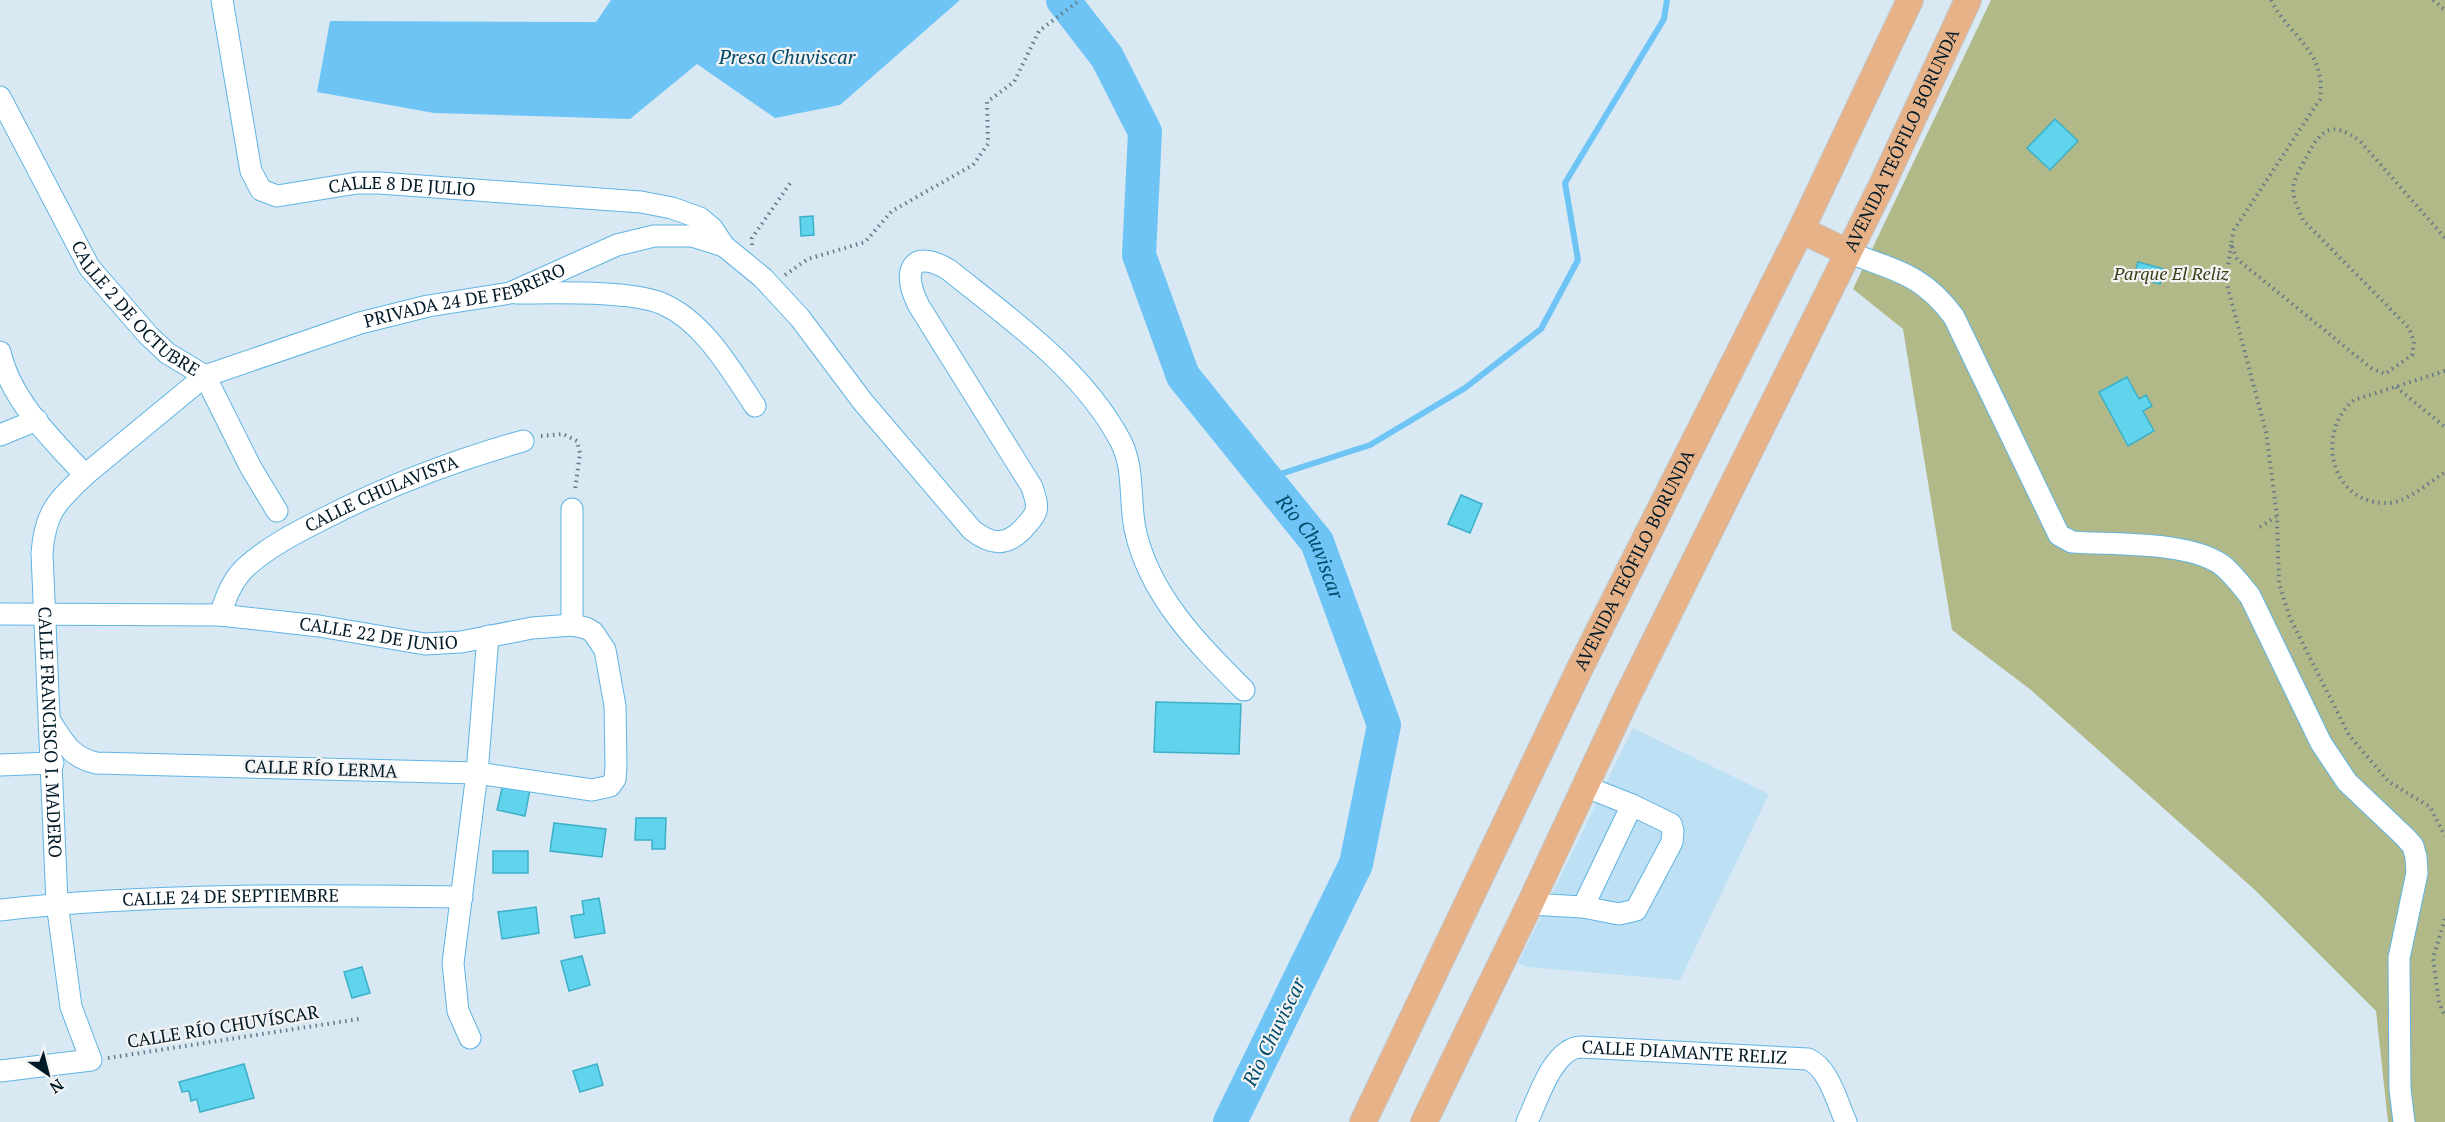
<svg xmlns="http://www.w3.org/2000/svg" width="2445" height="1122" font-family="'PT Serif',serif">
<rect width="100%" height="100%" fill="#d9e9f3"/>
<!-- built -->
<path fill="#bee0f5" d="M1633 728 1769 794 1680 980 1528 967 1518 963Z"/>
<!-- green -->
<path fill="#b2b988" d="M1991 0H2445V1122H2388L2376 1011 2255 890 2031 690 1952 630 1903 329 1853 289Z"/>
<!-- water -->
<path fill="#6dc4f5" d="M611 0H960L840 105 775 118 697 64 630 119 434 113 317 92 330 21 596 22Z"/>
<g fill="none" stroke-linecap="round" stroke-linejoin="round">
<!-- stream -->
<path stroke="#6dc4f5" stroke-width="6" d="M1265 479 1370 445 1465 388 1541 329 1578 260 1565 183 1664 19 1667 0"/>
<!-- river -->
<path stroke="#6dc4f5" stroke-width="34" id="s1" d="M1063 0 1107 57 1145 132 1139 255 1183 376 1317 542 1384 725 1356 864 1230 1122"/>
</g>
<!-- building -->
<g fill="#60d3ed" stroke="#3bb0c8" stroke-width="1.5">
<path d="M2055 119 2078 141 2050 170 2027 148Z"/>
<path d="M813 216 814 235 801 236 800 217Z"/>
<path d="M2138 262 2164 269 2160 284 2134 277Z"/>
<path d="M2127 377 2139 399 2146 395 2152 406 2143 411 2154 431 2128 446 2099 392Z"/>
<path d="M1461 495 1482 504 1470 533 1448 524Z"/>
<path d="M1156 702 1241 704 1239 754 1154 752Z"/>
<path d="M503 784 530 789 525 816 497 810Z"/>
<path d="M636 818H666L665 849H652V840H635Z"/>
<path d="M554 823 606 829 602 857 550 851Z"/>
<rect x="493" y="851" width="35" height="22"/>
<path d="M599 898 605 933 575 938 571 916 584 914 582 901Z"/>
<path d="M536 907 539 933 502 939 498 912Z"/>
<path d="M582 956 590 985 569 991 561 961Z"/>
<path d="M362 967 370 993 352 998 344 972Z"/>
<path d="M244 1064 254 1098 200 1112 197 1099 191 1101 189 1091 182 1092 179 1082Z"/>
<path d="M597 1064 603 1085 580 1092 573 1071Z"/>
</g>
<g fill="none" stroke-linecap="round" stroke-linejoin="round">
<defs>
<g id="minor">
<path id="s2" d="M222 0 248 154 251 171 261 190 277 196 357 183H379L641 202 672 208 700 218 712 228 724 246 763 278 800 318 863 402 972 530C990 544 1005 547 1022 530 1027 524 1034 518 1036 511 1038 503 1034 494 1032 487L919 306C901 272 911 247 949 270 1010 319 1082 369 1120 440 1135 468 1129 499 1135 529 1149 595 1198 644 1244 690"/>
<path id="s3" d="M0 97 89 267 148 335 167 353 205 376 251 468 277 511"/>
<path d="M1847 252C1894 270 1923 274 1954 317L2059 535 2072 542C2114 545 2189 541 2222 565 2233 574 2241 585 2250 596L2321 743 2347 782 2405 837 2413 846 2416 857 2417 873 2399 958 2400 1089 2404 1122"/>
<path d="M516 293C553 293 631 290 663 304 704 322 731 370 755 406"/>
<path id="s4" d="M0 352C11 401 52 439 85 475 56 502 45 513 42 553L57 903 71 1007 91 1060 0 1071"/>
<path d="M0 435 37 420"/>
<path id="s5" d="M85 475 205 376 360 323 428 306 510 293 617 245 654 236H692L724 246"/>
<path d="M572 509V625"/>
<path id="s6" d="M0 614 220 615 319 626 425 644 461 642 532 628 572 625 586 628 593 632 605 650 615 706 616 766 615 779 610 786 592 790 477 773 96 763C70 757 64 742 50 721"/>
<path id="s7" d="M220 615C226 597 232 580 246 567 268 547 297 532 323 519 389 485 452 461 523 441"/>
<path d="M0 765 53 763"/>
<path d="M1530 904 1583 907 1632 805 1584 786"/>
<path d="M1583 907 1619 914 1636 910 1672 842 1673 831 1671 824 1632 805"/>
<path id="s8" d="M0 910C153 893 309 895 462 897"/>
<path d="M470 1038 458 1011 453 963 477 773 488 636"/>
<path id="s9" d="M1527 1122C1538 1099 1553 1048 1581 1047L1808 1059C1829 1068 1837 1102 1846 1122"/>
</g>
<g id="major">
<path d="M1801 230 1847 252"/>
<path id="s10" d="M1363 1122 1579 670 1801 230 1910 0"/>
<path id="s11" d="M1424 1122 1530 904 1626 699 1882 185 1968 0"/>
</g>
</defs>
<!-- minor casing -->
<use href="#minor" stroke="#5fb4e3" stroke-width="23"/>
<!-- major casing -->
<use href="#major" stroke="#c2c8cb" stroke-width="28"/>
<!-- path -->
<g stroke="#657986" stroke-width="4" stroke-dasharray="1.5 4.5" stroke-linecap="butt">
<path d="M2271 0C2290 38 2327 51 2320 99L2234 230 2231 244 2237 259 2371 368 2385 374 2412 355 2414 342 2409 328 2303 220C2299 210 2293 200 2293 188 2294 178 2301 167 2306 158 2321 129 2331 120 2360 141L2445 238"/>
<path d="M2433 0 2445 10"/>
<path d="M752 245V238L791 182"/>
<path d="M2231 245 2226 281 2266 432 2277 516 2279 584 2290 618 2349 735 2388 781 2430 807 2445 836"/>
<path d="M785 275 808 259 865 242 892 211 973 165 988 144 987 102 1014 82 1039 31 1080 0"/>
<path d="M2445 371 2354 400C2316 431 2329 501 2384 503 2406 504 2428 483 2445 472"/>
<path d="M2396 387 2445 427"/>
<path d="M541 436 563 434 577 441 580 453 575 490"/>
<path d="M2260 527 2276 517"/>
<path d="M2445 919 2433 958 2439 1003 2445 1016"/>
<path d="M108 1058 359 1019"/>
</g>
<!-- minor -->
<use href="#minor" stroke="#fff" stroke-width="21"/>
<!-- major -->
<use href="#major" stroke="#e8b289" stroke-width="26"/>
</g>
<g text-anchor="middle" stroke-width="4.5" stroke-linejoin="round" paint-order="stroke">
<!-- street labels -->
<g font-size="18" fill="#001927" stroke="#f3f3f3">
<text dy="6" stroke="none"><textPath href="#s11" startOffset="1092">AVENIDA TEÓFILO BORUNDA</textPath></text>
<text dy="6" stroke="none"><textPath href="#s2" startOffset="338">CALLE 8 DE JULIO</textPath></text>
<text dy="6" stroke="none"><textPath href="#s5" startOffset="428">PRIVADA 24 DE FEBRERO</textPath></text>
<text dy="6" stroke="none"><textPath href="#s3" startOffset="254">CALLE 2 DE OCTUBRE</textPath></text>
<text dy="6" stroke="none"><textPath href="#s7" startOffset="210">CALLE CHULAVISTA</textPath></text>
<text dy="6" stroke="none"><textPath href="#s10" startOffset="624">AVENIDA TEÓFILO BORUNDA</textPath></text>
<text dy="6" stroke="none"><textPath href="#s6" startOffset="380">CALLE 22 DE JUNIO</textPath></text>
<text dy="6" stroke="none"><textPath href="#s4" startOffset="423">CALLE FRANCISCO I. MADERO</textPath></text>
<text transform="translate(321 769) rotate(2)" y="6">CALLE RÍO LERMA</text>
<text dy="6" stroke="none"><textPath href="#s8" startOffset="231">CALLE 24 DE SEPTIEMBRE</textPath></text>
<text transform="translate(223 1027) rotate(-9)" y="6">CALLE RÍO CHUVÍSCAR</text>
<text dy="6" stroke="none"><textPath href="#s9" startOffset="200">CALLE DIAMANTE RELIZ</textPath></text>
</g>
<!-- park labels -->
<g font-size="18" font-style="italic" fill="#3a3e1a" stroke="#f3f3f3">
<text x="2171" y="280">Parque El Reliz</text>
</g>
<!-- water labels -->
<g font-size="20" font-style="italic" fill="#004a6a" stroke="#f3f3f3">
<text x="787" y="64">Presa Chuviscar</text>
<text dy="7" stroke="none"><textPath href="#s1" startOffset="622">Rio Chuviscar</textPath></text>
<text transform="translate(1274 1032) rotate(-64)" y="7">Rio Chuviscar</text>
</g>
</g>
<!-- north arrow -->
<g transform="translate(48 1074) rotate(145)" stroke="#f3f3f3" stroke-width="4.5" paint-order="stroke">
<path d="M0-4.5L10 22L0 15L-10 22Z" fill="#001927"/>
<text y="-9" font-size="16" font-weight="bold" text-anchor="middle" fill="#001927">N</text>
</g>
</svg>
